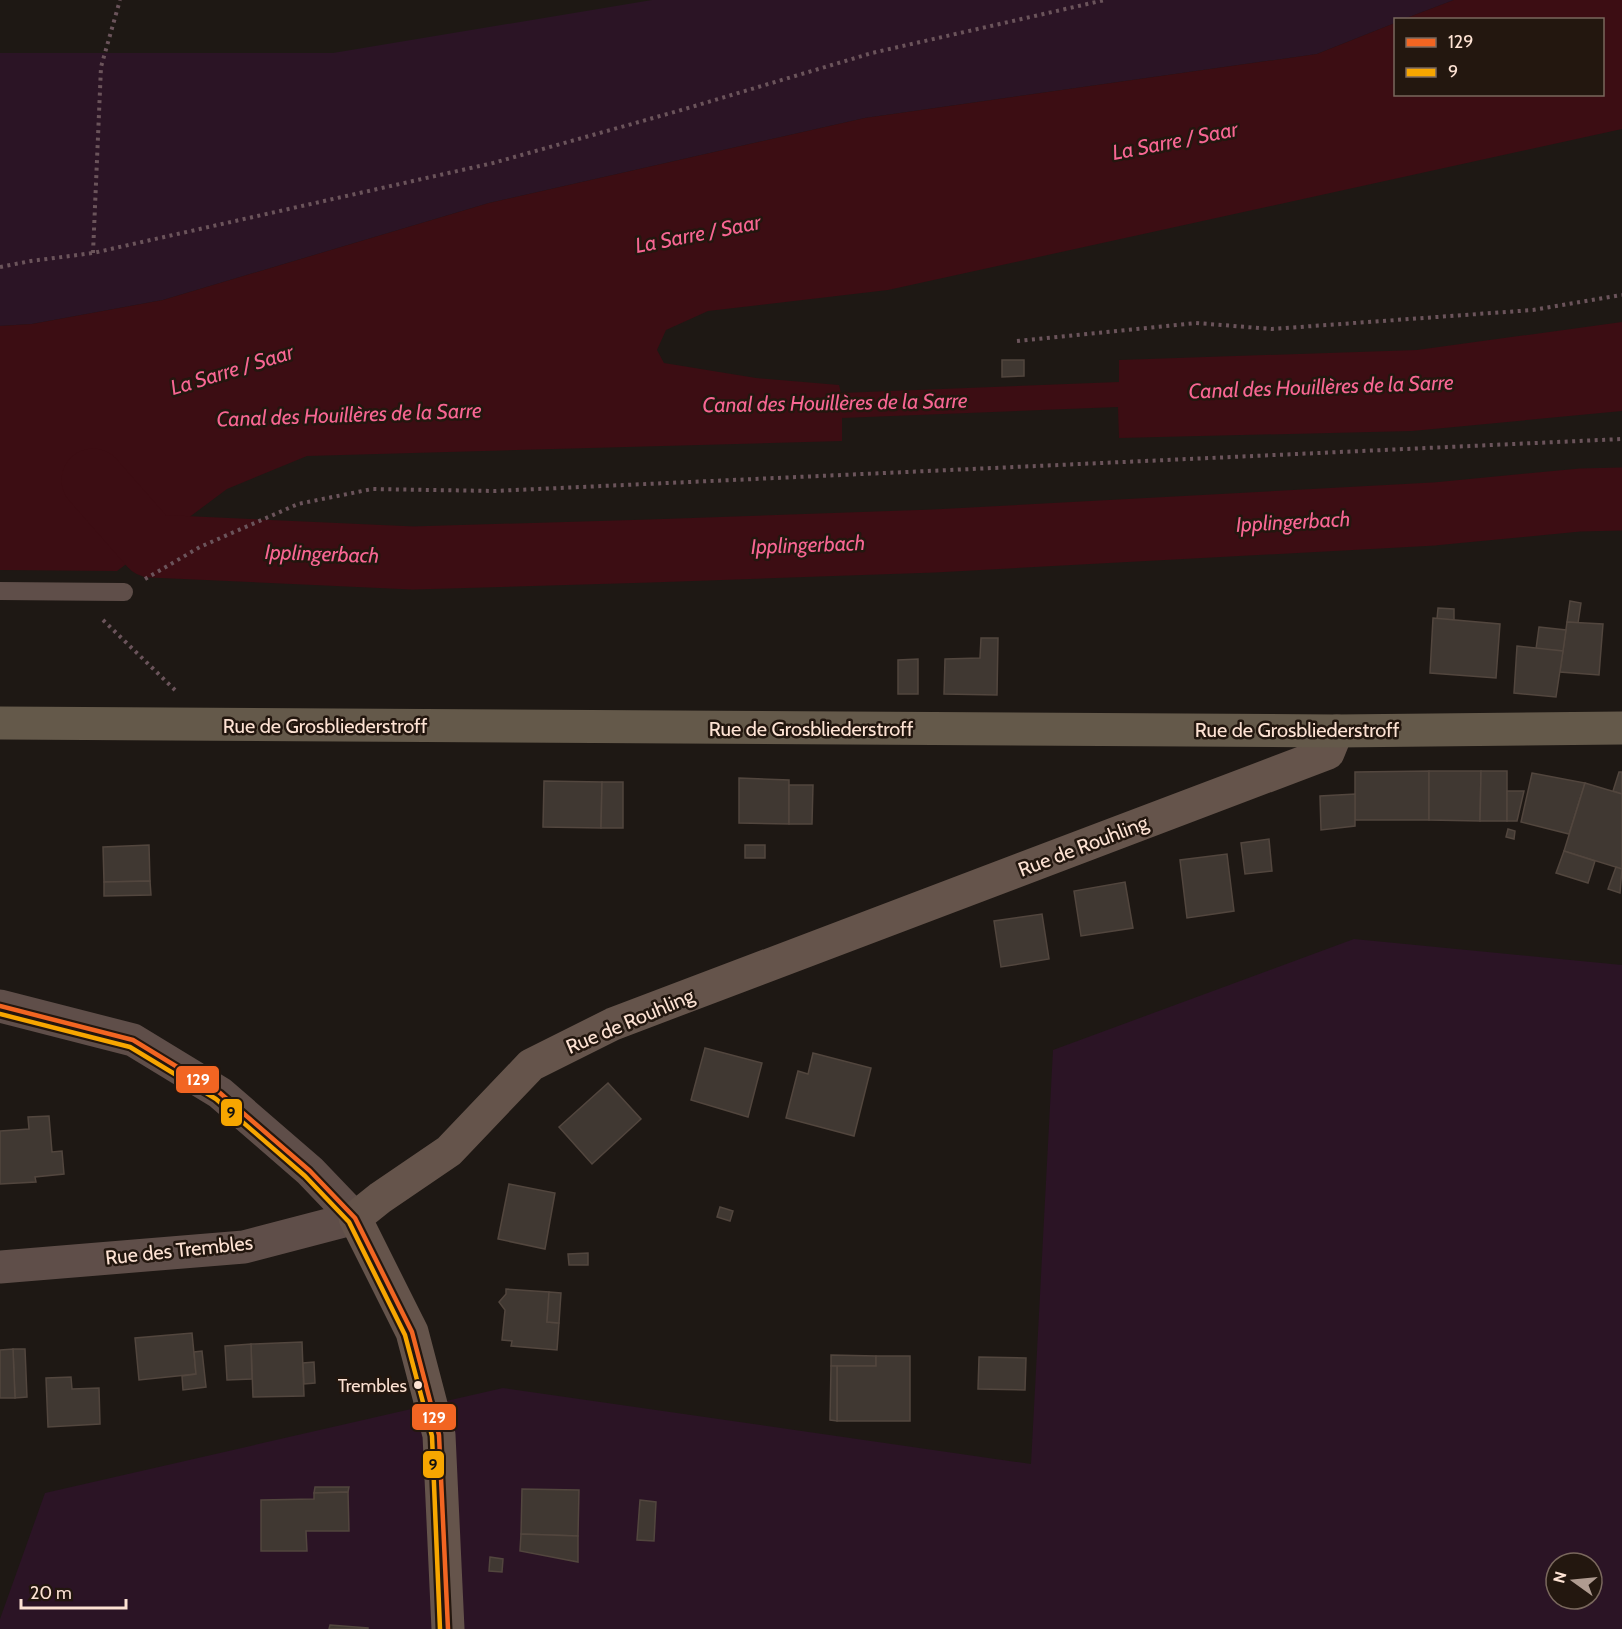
<svg xmlns="http://www.w3.org/2000/svg" width="1622" height="1629" font-family="Cabin,sans-serif">
<rect width="100%" height="100%" fill="#1e1814"/>
<!-- green -->
<g fill="#2b1425" fill-rule="evenodd">
<path d="M652 0H1454L1404 19 1396 20 1395 23 1317 54 865 118 489 203 163 300 32 324 0 326V53H333Z"/>
<path d="M1354 939 1622 965V1629H0V1619L45 1493 503 1388 1031 1464 1053 1050ZM1556 1563H1592V1599H1556Z"/>
</g>
<!-- water -->
<path fill="#3c0d13" d="M1454 0H1622V129L888 290 708 311 666 330 657 350 664 363 756 378 839 385 841 393 1119 382V360L1417 350 1622 322V411L1412 431 1119 438 1118 407 842 418V441L307 456 227 489 117 571 0 570V326L32 324 163 300 489 203 865 118 1317 54 1395 23 1396 94H1602V20L1404 19Z"/>
<g fill="none" stroke-linecap="round" stroke-linejoin="round">
<!-- river -->
<path stroke="#3c0d13" stroke-width="63" d="M93 480 151 546 413 558 650 551 934 541 1434 514 1580 500 1622 499"/>
</g>
<!-- building -->
<g fill="#403832" stroke="#52463e" stroke-width="1.5">
<path d="M1002 360H1024V376L1002 377Z"/>
<path d="M1570 601 1581 603 1578 623 1567 622Z"/>
<path d="M1438 608 1454 609V620L1437 619Z"/>
<path d="M1433 618 1500 624 1496 678 1430 673Z"/>
<path d="M1567 622 1603 624 1599 675 1560 672Z"/>
<path d="M1539 627 1566 630 1563 651 1536 649Z"/>
<path d="M981 638H998L997 695 944 694 945 659 980 658Z"/>
<path d="M1517 646 1563 651 1556 697 1514 693Z"/>
<path d="M918 659V694H898V660Z"/>
<path d="M1429 771V820H1355V772Z"/>
<path d="M1429 771H1481L1480 821 1429 820Z"/>
<path d="M1481 771H1507V821H1480Z"/>
<path d="M1619 772H1622V794L1613 791Z"/>
<path d="M1532 773 1585 783 1569 834 1521 822Z"/>
<path d="M739 778 789 780V824L739 823Z"/>
<path d="M544 781 602 782 601 828 543 827Z"/>
<path d="M602 782H623V828H601Z"/>
<path d="M1585 783 1622 794V869L1564 851Z"/>
<path d="M789 785H813L812 824H789Z"/>
<path d="M1507 791H1524L1517 821H1507Z"/>
<path d="M1355 794V826L1321 830 1320 796Z"/>
<path d="M1508 829 1515 831 1514 839 1506 837Z"/>
<path d="M1269 839 1272 871 1245 874 1241 843Z"/>
<path d="M149 845 150 881 104 882 103 847Z"/>
<rect x="745" y="845" width="20" height="13"/>
<path d="M1564 851 1595 861 1588 883 1556 873Z"/>
<path d="M1227 854 1234 911 1187 918 1180 860Z"/>
<path d="M1616 867 1622 869 1620 893 1608 889Z"/>
<path d="M150 881 151 895 104 896V882Z"/>
<path d="M1125 882 1133 928 1081 936 1074 891Z"/>
<path d="M1042 914 1049 959 1001 967 994 921Z"/>
<path d="M705 1048 762 1063 748 1117 691 1100Z"/>
<path d="M813 1053 871 1068 854 1136 786 1118 798 1071 808 1074Z"/>
<path d="M608 1083 641 1119 592 1164 559 1127Z"/>
<path d="M49 1116 52 1152 62 1151 64 1174 35 1177 36 1182 0 1184V1131L29 1129 28 1117Z"/>
<path d="M509 1184 555 1193 545 1249 498 1239Z"/>
<path d="M720 1207 733 1211 730 1221 717 1217Z"/>
<path d="M588 1253V1265H569L568 1254Z"/>
<path d="M506 1289 549 1292 547 1322 559 1323 557 1350 511 1346 512 1341 502 1340 505 1310 499 1302 506 1294Z"/>
<path d="M549 1292 561 1293 559 1323 547 1322Z"/>
<path d="M192 1333 196 1374 139 1380 135 1338Z"/>
<path d="M302 1342 304 1396 253 1397 251 1344Z"/>
<path d="M251 1344 252 1379 227 1380 225 1346Z"/>
<path d="M13 1349H25L27 1397 15 1398Z"/>
<path d="M13 1349 15 1398H0V1350Z"/>
<path d="M202 1351 206 1387 183 1390 182 1376 196 1374 194 1352Z"/>
<path d="M831 1355 876 1356V1366H831Z"/>
<path d="M876 1356H910V1421H837V1366H876Z"/>
<path d="M979 1357 1026 1358 1025 1390 978 1389Z"/>
<path d="M314 1362 315 1383 304 1384 303 1363Z"/>
<path d="M831 1366H837V1421L830 1420Z"/>
<path d="M71 1377 72 1389 99 1388 100 1424 48 1427 46 1378Z"/>
<path d="M315 1487H349L348 1492 314 1493Z"/>
<path d="M522 1489 579 1490 578 1536 521 1534Z"/>
<path d="M348 1492 349 1531H306L307 1551H261V1500L314 1499V1493Z"/>
<path d="M640 1500 656 1502 654 1541 637 1540Z"/>
<path d="M521 1534 578 1536V1562L520 1551Z"/>
<path d="M490 1557 503 1559 502 1572 489 1571Z"/>
<path d="M330 1625 368 1628V1629H329Z"/>
</g>
<g fill="none" stroke-linecap="round" stroke-linejoin="round">
<!-- path -->
<g stroke="#6b545b" stroke-width="4" stroke-dasharray="3 4.5" stroke-linecap="butt">
<path d="M93 253 101 67 120 0"/>
<path d="M0 267 31 261 93 253 493 163 678 111 872 53 1105 0"/>
<path d="M1017 341 1196 323 1272 329 1533 310 1622 295"/>
<path d="M145 579 200 547 298 504 372 489 494 491 1622 439"/>
<path d="M103 620 175 690"/>
</g>
<!-- lane -->
<path stroke="#5f4e49" stroke-width="18" d="M0 591 124 592"/>
<!-- street -->
<path stroke="#5f4e49" stroke-width="33" d="M0 1006 133 1040 220 1093 310 1171 355 1218 244 1247 0 1267"/>
<!-- secondary -->
<path stroke="#65544b" stroke-width="33" d="M448 1629 439 1435 412 1332 355 1218 380 1198 449 1151 531 1065 613 1024 1328 753 1337 731"/>
<!-- primary -->
<path stroke="#64594a" stroke-width="33" d="M0 723 1337 731 1622 728"/>
<defs>
<path id="bus-1" d="M0 1006 133 1040 220 1093 310 1171 355 1218 412 1332 439 1435 448 1629"/>
<path id="bus-2" d="M0 1014 130 1047 216 1099 305 1176 349 1222 405 1335 432 1436 440 1629"/>
</defs>
<!-- bus-1 casing -->
<use href="#bus-1" stroke="#23170f" stroke-width="9"/>
<!-- bus-2 casing -->
<use href="#bus-2" stroke="#23170f" stroke-width="9"/>
<!-- bus-1 -->
<use href="#bus-1" stroke="#f26522" stroke-width="4.5"/>
<!-- bus-2 -->
<use href="#bus-2" stroke="#f7a600" stroke-width="4.5"/>
</g>
<!-- markers -->
<circle fill="#fde2d3" stroke="#23170f" stroke-width="2" cx="418" cy="1385" r="5"/>
<g text-anchor="middle" stroke-width="5" stroke-linejoin="round" paint-order="stroke">
<!-- bus labels -->
<g font-size="18" fill="#fde2d3" stroke="#23170f" text-anchor="end">
<text x="407" y="1392">Trembles</text>
</g>
<!-- street labels -->
<g font-size="20" fill="#fde2d3" stroke="#23170f">
<text x="325" y="733">Rue de Grosbliederstroff</text>
<text x="811" y="736">Rue de Grosbliederstroff</text>
<text x="1297" y="737">Rue de Grosbliederstroff</text>
<text transform="translate(1083 846) rotate(-21)" y="7">Rue de Rouhling</text>
<text transform="translate(630 1021) rotate(-23)" y="7">Rue de Rouhling</text>
<text transform="translate(179 1250) rotate(-6)" y="7">Rue des Trembles</text>
</g>
<!-- water labels -->
<g font-size="21" font-style="italic" fill="#f86693" stroke="#23170f">
<text transform="translate(1175 141) rotate(-11)" y="7">La Sarre / Saar</text>
<text transform="translate(698 234) rotate(-11)" y="7">La Sarre / Saar</text>
<text transform="translate(232 370) rotate(-17)" y="7">La Sarre / Saar</text>
<text transform="translate(1321 387) rotate(-2)" y="7">Canal des Houillères de la Sarre</text>
<text transform="translate(835 403) rotate(-1)" y="7">Canal des Houillères de la Sarre</text>
<text transform="translate(349 415) rotate(-2)" y="7">Canal des Houillères de la Sarre</text>
<text transform="translate(1293 522) rotate(-3)" y="7">Ipplingerbach</text>
<text transform="translate(808 545) rotate(-2)" y="7">Ipplingerbach</text>
<text transform="translate(322 554) rotate(2)" y="7">Ipplingerbach</text>
</g>
</g>
<g stroke="#23170f" stroke-width="2">
<rect x="175" y="1065" width="45" height="29" rx="6" fill="#f26522"/>
<rect x="220" y="1098" width="23" height="29" rx="6" fill="#f7a600"/>
<rect x="411" y="1403" width="46" height="28" rx="6" fill="#f26522"/>
<rect x="422" y="1450" width="23" height="29" rx="6" fill="#f7a600"/>
</g>
<g font-size="16" text-anchor="middle" font-weight="bold" fill="#fff">
<text x="198" y="1085">129</text>
<text x="434" y="1423">129</text>
</g>
<g font-size="16" text-anchor="middle" font-weight="bold" fill="#111">
<text x="231" y="1118">9</text>
<text x="433" y="1470">9</text>
</g>
<!-- legend -->
<rect x="1394" y="18" width="210" height="78" fill="#23170f" stroke="#7a685d" stroke-width="1.5"/>
<rect x="1406" y="38" width="30" height="9" fill="#f26522" stroke="#7a685d" stroke-width="1.5"/>
<text x="1448" y="48" font-size="18" fill="#fde2d3">129</text>
<rect x="1406" y="68" width="30" height="9" fill="#f7a600" stroke="#7a685d" stroke-width="1.5"/>
<text x="1448" y="78" font-size="18" fill="#fde2d3">9</text>
<!-- north arrow -->
<g transform="translate(1574 1581) rotate(285)"><circle r="28" fill="#23170f" stroke="#7a685d" stroke-width="1.5"/>
<path d="M0-4.5L10 22L0 15L-10 22Z" fill="#af9b90"/>
<text y="-9" font-size="16" font-weight="bold" text-anchor="middle" fill="#fde2d3">N</text>
</g>
<!-- scale -->
<path d="M21 1599v9h105v-9" fill="none" stroke="#fde2d3" stroke-width="3"/>
<text x="30" y="1599" font-size="18" fill="#fde2d3" stroke="#23170f" stroke-width="4.5" paint-order="stroke">20 m</text>
</svg>
